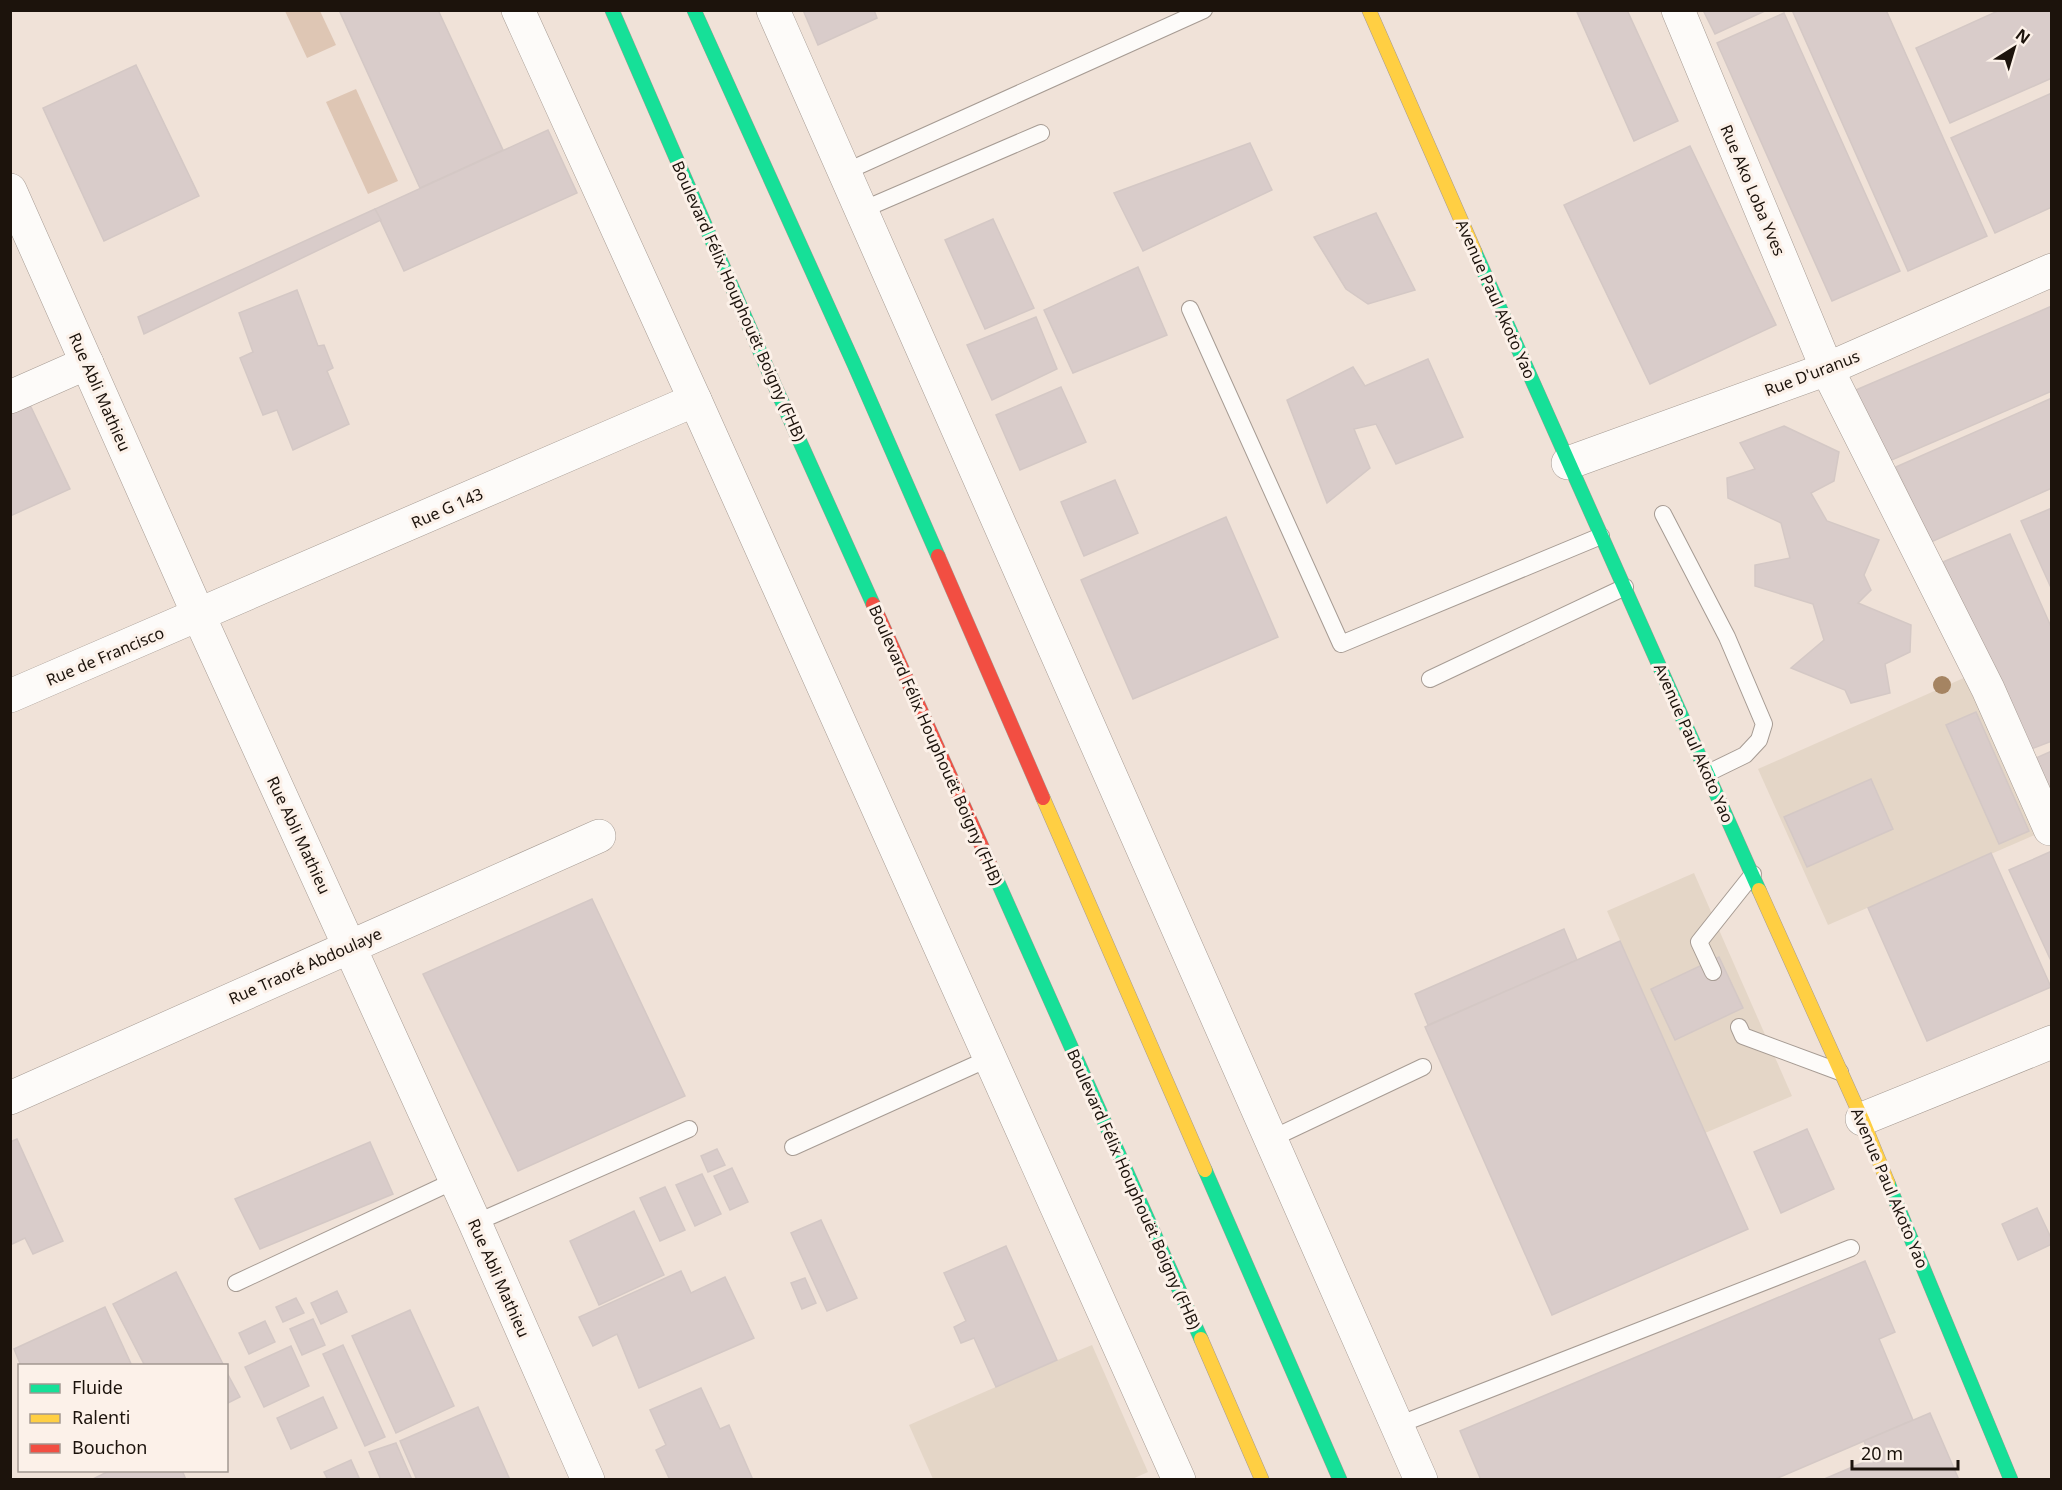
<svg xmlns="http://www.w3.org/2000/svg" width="2062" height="1490" font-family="'Noto Sans',sans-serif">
<rect width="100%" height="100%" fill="#f0e2d8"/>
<!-- commercial -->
<g fill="#e4d6c7">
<path d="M1966 677 2037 834 1828 925 1758 769Z"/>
<path d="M1694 873 1792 1096 1705 1133 1607 911Z"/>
<path d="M1092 1345 1148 1472 1130 1480 933 1479 909 1425Z"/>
</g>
<!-- green -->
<g fill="#dec6b4">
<path d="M285 11H320L336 45 307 58Z"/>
<path d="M356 89 398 181 368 194 326 102Z"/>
</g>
<!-- building -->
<g fill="#d9ccca" stroke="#d4c8c5" stroke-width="1.5">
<path d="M339 10H438L503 150 420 188Z"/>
<path d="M803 10H874L877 18 818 45Z"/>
<path d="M1580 10H1627L1678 121 1634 141 1577 12Z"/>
<path d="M1703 10H1767L1715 34Z"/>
<path d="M1792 10H1886L1987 236 1908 271Z"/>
<path d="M2000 10H2052V78L1950 123 1916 48Z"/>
<path d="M1784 13 1900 271 1832 301 1717 43Z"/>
<path d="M136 65 199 196 104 241 43 108Z"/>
<path d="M2052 93V207L1995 233 1951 138Z"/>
<path d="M548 130 577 193 404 271 375 209Z"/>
<path d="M1250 143 1272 190 1143 251 1114 193Z"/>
<path d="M1690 146 1776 325 1650 384 1564 205Z"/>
<path d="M375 209 381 220 144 334 138 317Z"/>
<path d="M1376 213 1415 290 1368 304 1346 289 1314 237Z"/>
<path d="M993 219 1034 308 985 329 945 240Z"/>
<path d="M1138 267 1167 335 1073 373 1044 310Z"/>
<path d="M297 290 318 346 324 345 333 368 327 371 349 424 293 450 277 410 263 415 240 358 253 352 239 313Z"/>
<path d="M2052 306V391L1887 462 1856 390Z"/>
<path d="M1036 317 1057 369 992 400 967 345Z"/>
<path d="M1428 359 1463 437 1396 464 1376 424 1354 429 1370 468 1327 503 1287 400 1353 367 1365 386Z"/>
<path d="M1061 387 1086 442 1020 470 996 415Z"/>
<path d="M2052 398V488L1931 542 1896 467Z"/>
<path d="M30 405 70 489 10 516V413Z"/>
<path d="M1784 426 1839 452 1834 481 1811 493 1827 521 1879 540 1864 575 1871 590 1858 603 1911 625 1910 652 1885 664 1890 693 1851 703 1845 690 1791 668 1824 640 1813 604 1755 586V565L1790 558 1781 523 1728 498 1727 478 1755 469 1740 443Z"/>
<path d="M1115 480 1138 533 1084 556 1061 502Z"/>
<path d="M2052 508V590L2021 521Z"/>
<path d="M1226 517 1278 637 1133 699 1081 580Z"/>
<path d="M2010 534 2052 629V741L2026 751 1943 562Z"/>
<path d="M1976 712 2029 831 1999 844 1946 725Z"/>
<path d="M2052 751V814L2027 762Z"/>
<path d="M1871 779 1893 829 1807 867 1784 817Z"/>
<path d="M2052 851V963L2009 870Z"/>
<path d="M1991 853 2051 987 1927 1041 1868 908Z"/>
<path d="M592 899 685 1096 518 1171 423 974Z"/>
<path d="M1564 929 1577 960 1428 1025 1415 994Z"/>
<path d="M1620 941 1748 1229 1552 1315 1425 1027Z"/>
<path d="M1719 957 1743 1008 1675 1040 1651 989Z"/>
<path d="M1807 1129 1834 1189 1781 1213 1754 1152Z"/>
<path d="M17 1139 63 1241 33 1254 25 1238 10 1245V1142Z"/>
<path d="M370 1142 393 1194 260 1249 235 1199Z"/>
<path d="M717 1149 725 1165 708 1172 701 1156Z"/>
<path d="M732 1168 748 1202 730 1210 714 1176Z"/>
<path d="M702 1174 721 1214 695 1226 676 1185Z"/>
<path d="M665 1187 685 1230 660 1241 640 1198Z"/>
<path d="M2037 1208 2052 1240V1244L2018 1260 2002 1224Z"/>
<path d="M634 1211 664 1275 599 1305 570 1241Z"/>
<path d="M821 1220 857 1298 827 1311 791 1233Z"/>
<path d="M1006 1246 1057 1360 996 1387 974 1338 961 1343 954 1327 966 1321 944 1273Z"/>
<path d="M1865 1261 1895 1332 1879 1339 1913 1420 1773 1480H1481L1460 1431Z"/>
<path d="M681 1271 691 1293 725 1277 754 1338 639 1388 617 1334 593 1346 579 1317Z"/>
<path d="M176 1272 224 1366H145L113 1304Z"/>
<path d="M805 1278 816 1303 802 1309 791 1283Z"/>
<path d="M337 1291 347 1312 321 1324 311 1303Z"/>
<path d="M296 1298 304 1313 283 1322 276 1307Z"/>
<path d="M105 1307 132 1366H21L14 1349Z"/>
<path d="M410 1310 454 1406 396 1433 352 1336Z"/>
<path d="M313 1319 325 1345 302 1355 290 1329Z"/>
<path d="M265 1321 275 1342 249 1354 239 1333Z"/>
<path d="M343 1345 385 1437 365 1446 323 1354Z"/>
<path d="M291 1346 309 1386 264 1407 245 1367Z"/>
<path d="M226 1371 240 1397 226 1404Z"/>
<path d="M701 1388 720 1429 729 1425 753 1480H670L656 1450 666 1445 650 1410Z"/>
<path d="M323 1397 337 1428 291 1449 277 1418Z"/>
<path d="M478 1407 510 1480H417L400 1441Z"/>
<path d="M1930 1413 1959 1480H1822L1871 1459 1864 1441Z"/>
<path d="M396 1443 412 1480H381L369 1452Z"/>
<path d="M351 1460 360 1480H328L324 1472Z"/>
<path d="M111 1470H182L186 1480H91Z"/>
</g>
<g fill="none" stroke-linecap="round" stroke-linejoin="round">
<defs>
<g id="lane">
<path d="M845 172 1204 10"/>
<path d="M862 210 1041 133"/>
<path d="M1190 309 1341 644 1601 536"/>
<path d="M1663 514 1727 637 1764 724 1759 740 1745 755 1708 773"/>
<path d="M1430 679 1625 587"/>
<path d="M1713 972 1699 942 1753 874"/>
<path d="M1739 1027 1743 1036 1840 1072"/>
<path d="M1271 1139 1423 1067"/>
<path d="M793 1147 990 1058"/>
<path d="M475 1223 689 1129"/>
<path d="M236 1283 456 1180"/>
<path d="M1398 1425 1851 1248"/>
</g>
<g id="street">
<path d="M518 10 695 400 1179 1480"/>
<path d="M773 10 1421 1480"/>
<path d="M1678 10 1827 369 1988 689 2050 829"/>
<path d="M10 190 199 616 475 1223 588 1480"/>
<path d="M10 397 87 363"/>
<path d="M1568 463 1827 369 2052 270"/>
<path d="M10 696 695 400"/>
<path d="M10 1098 599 836"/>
<path d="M1862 1119 2052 1042"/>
</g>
<g id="fast">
<path d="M612 10 774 384 873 604"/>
<path d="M694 10 854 364 938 556"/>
<path d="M1475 252 1759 890"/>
<path d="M992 869 1201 1339"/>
<path d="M1205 1170 1340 1480"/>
<path d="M1888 1183 2011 1480"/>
</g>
<g id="slow">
<path d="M1369 10 1475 252"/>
<path d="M1043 798 1205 1170"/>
<path d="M1759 890 1862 1119 1888 1183"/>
<path d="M1201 1339 1262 1480"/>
</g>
<g id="jam">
<path d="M938 556 1043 798"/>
<path d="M873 604 992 869"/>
</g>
</defs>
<!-- lane casing -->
<use href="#lane" stroke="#a69b93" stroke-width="18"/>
<!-- street casing -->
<use href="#street" stroke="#a69b93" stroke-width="34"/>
<!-- fast casing -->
<use href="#fast" stroke="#a69b93" stroke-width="15"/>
<!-- slow casing -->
<use href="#slow" stroke="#a69b93" stroke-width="15"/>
<!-- jam casing -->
<use href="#jam" stroke="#a69b93" stroke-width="15"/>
<!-- lane -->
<use href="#lane" stroke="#fdfbf9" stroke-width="16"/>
<!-- street -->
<use href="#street" stroke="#fdfbf9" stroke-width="33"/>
<!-- fast -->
<use href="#fast" stroke="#16e098" stroke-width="14"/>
<!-- slow -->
<use href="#slow" stroke="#ffcf43" stroke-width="14"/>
<!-- jam -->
<use href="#jam" stroke="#f24e42" stroke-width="14"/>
</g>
<!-- trees -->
<circle fill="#a58462" cx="1942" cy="685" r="9"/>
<g text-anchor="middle" stroke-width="6" stroke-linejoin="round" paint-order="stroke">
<!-- street labels -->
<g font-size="16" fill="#1c130c" stroke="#fcf1e9">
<text transform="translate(1753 190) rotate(67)" y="6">Rue Ako Loba Yves</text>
<text transform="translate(1496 299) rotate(66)" y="6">Avenue Paul Akoto Yao</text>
<text transform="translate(739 301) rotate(66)" y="6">Boulevard Félix Houphouët Boigny (FHB)</text>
<text transform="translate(1812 373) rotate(-21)" y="6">Rue D'uranus</text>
<text transform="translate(100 392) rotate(66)" y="6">Rue Abli Mathieu</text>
<text transform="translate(447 508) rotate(-24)" y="6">Rue G 143</text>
<text transform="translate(105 656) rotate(-23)" y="6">Rue de Francisco</text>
<text transform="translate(1694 743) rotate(66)" y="6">Avenue Paul Akoto Yao</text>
<text transform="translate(936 745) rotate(66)" y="6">Boulevard Félix Houphouët Boigny (FHB)</text>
<text transform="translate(299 835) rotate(65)" y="6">Rue Abli Mathieu</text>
<text transform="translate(305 966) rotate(-24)" y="6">Rue Traoré Abdoulaye</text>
<text transform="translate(1890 1188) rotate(67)" y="6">Avenue Paul Akoto Yao</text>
<text transform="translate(1134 1189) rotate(66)" y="6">Boulevard Félix Houphouët Boigny (FHB)</text>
<text transform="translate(499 1278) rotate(66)" y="6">Rue Abli Mathieu</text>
</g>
</g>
<!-- border -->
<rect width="2062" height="1490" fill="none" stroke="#1c130c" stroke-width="24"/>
<!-- legend -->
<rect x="18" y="1364" width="210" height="108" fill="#fcf1e9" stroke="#a29891" stroke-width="1.5"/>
<rect x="30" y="1384" width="30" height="9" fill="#16e098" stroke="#a29891" stroke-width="1.5"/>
<text x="72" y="1394" font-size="18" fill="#1c130c">Fluide</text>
<rect x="30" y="1414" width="30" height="9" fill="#ffcf43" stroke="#a29891" stroke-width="1.5"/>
<text x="72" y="1424" font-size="18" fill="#1c130c">Ralenti</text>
<rect x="30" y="1444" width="30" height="9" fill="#f24e42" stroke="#a29891" stroke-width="1.5"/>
<text x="72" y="1454" font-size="18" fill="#1c130c">Bouchon</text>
<!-- north arrow -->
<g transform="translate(2014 48) rotate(37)" stroke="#fcf1e9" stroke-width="4.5" paint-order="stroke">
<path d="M0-4.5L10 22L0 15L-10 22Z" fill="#1c130c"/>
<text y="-9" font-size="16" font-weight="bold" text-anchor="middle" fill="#1c130c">N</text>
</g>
<!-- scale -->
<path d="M1852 1460v9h106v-9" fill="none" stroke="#1c130c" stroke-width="3"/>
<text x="1861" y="1460" font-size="18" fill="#1c130c" stroke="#fcf1e9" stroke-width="4.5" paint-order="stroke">20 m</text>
</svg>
